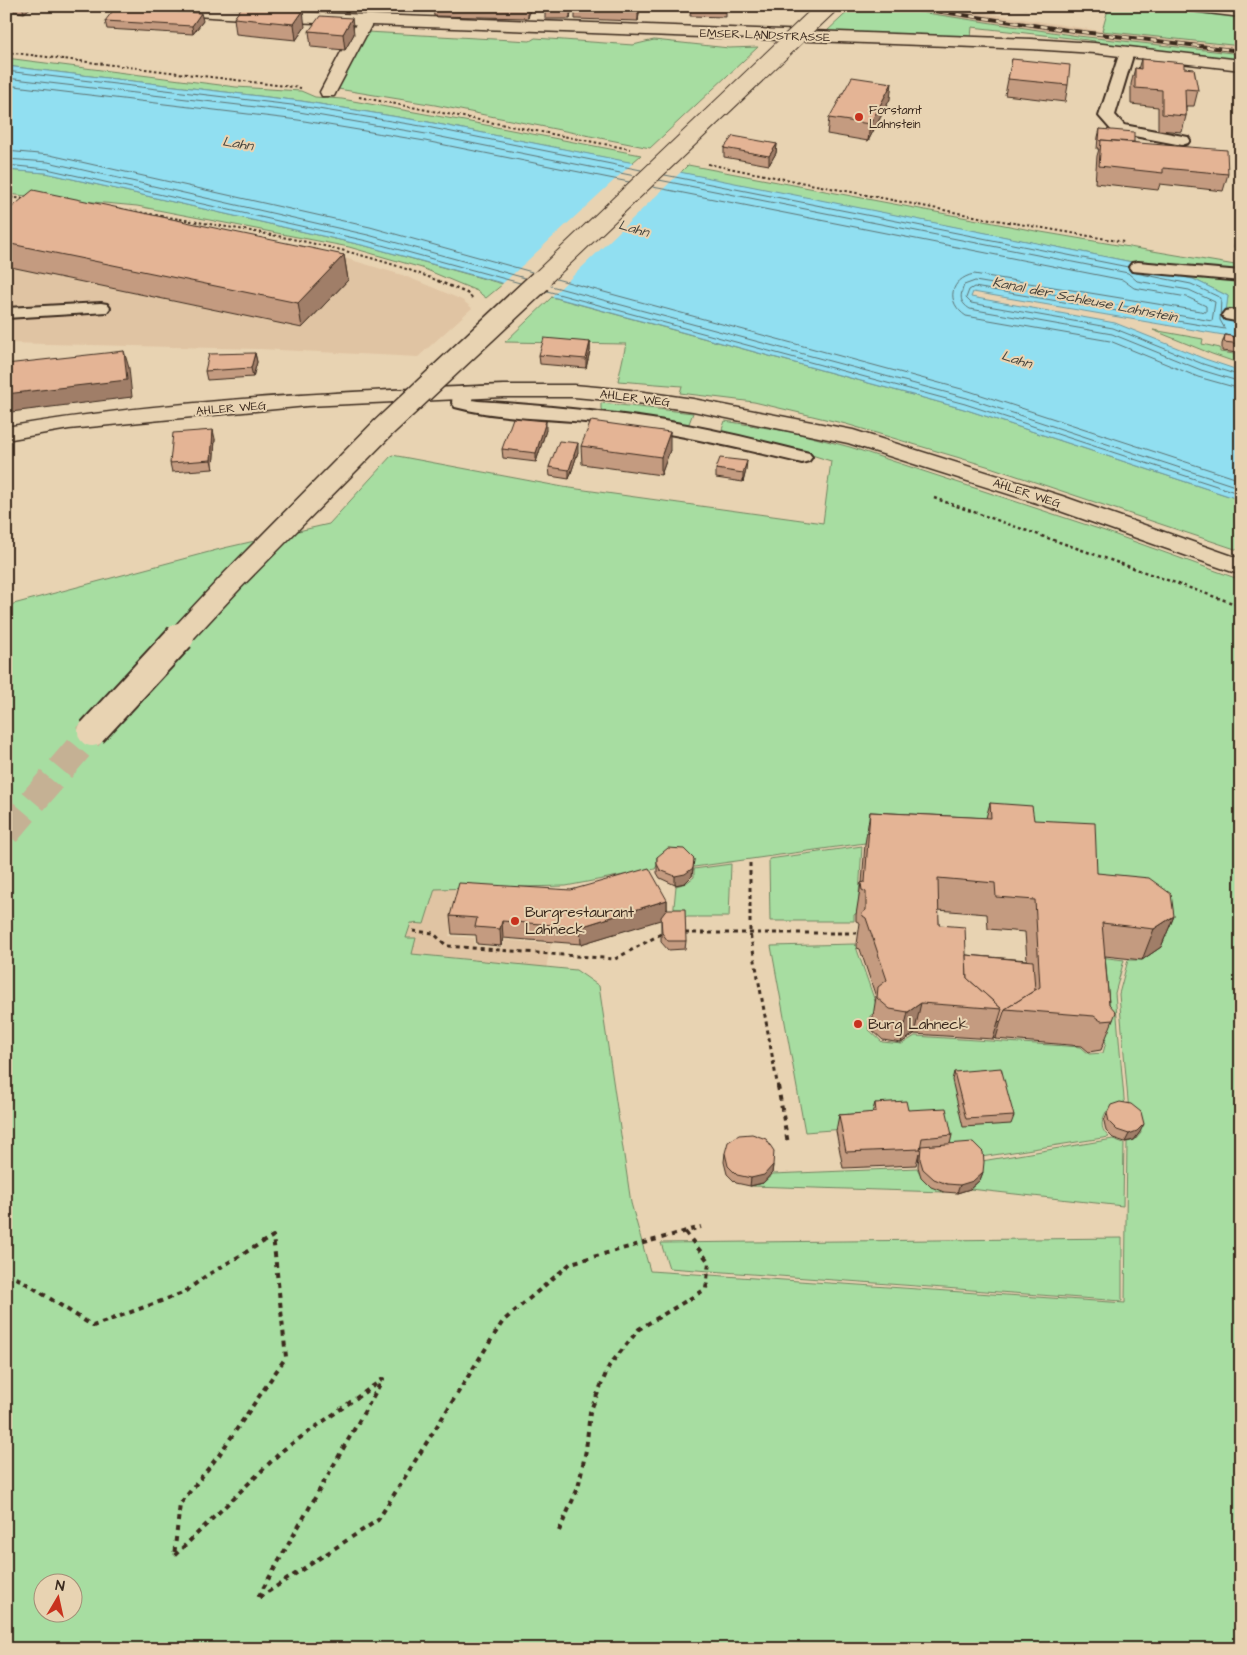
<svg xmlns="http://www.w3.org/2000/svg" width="1247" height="1655" font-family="'Architects Daughter',sans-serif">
<rect width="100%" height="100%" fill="#e8d3b2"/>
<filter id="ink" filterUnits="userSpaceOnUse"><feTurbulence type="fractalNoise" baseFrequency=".02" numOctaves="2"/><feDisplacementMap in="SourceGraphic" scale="10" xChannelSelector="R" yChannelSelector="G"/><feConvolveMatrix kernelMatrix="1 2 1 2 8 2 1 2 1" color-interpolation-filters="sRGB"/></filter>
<g filter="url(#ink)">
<!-- built -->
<g fill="#e0c4a3">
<path d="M880 6H938L1102 31 1241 46V54L1078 36Z"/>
<path d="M6 203 45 207 338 256 402 275 432 287 462 300 472 308 418 357 260 349 6 343Z"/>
<path d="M462 888 449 936 475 938 474 946 503 948 505 940 551 944 546 968 411 954 406 938 411 923 424 924 435 889Z"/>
</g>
<!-- green -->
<g fill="#a7dda1" stroke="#718460" fill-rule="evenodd">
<path d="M854 6H880L1078 36 1241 54V60L1094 44 1095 41 1088 40 972 27 971 37 827 31Z"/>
<path d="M1109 6H1151L1241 17V46L1102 31Z"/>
<path d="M367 32 530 41 535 38 633 45 654 40 729 48 758 47 650 148 435 105 338 89Z"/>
<path d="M6 58 236 87 301 91 315 97 342 99 470 122 641 155 632 163 428 122 301 101 6 66Z"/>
<path d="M688 165 1041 232 1241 266V270L1238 271 1137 263 680 173Z"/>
<path d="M6 170 46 173 366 246 503 284 486 298 477 291 422 268 349 247 137 206 6 194Z"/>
<path d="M1154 272 1241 279V312L1226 309 1228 296 1193 279Z"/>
<path d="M552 297 964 409 1241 500V551L990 467 846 424 754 402 680 393 682 386 618 381 626 344 505 342Z"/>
<path d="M1153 330 1203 339 1202 344 1220 348V352L1241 355V364L1212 354Z"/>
<path d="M601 403 693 413 688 426 605 415 601 409Z"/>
<path d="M725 421 792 432 850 447 1102 530 1241 580V1649H6V606L224 548 329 524 392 455 563 487 823 523 831 461 802 452 720 435ZM865 843 982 849 1142 960H1128L1119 994 1129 1112 1139 1120 1141 1133 1135 1140 1127 1142 1125 1303 650 1271 631 1203 599 986 576 970 412 954 416 938H406L411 923 424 924 435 889 566 886 655 869 660 860 691 862 694 867ZM42 1582H72V1612H42Z"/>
<path d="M862 846 858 912 854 915V921H770L769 859Z"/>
<path d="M731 864 729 917H673L676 886 686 883 694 877V869Z"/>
<path d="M855 944 878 1010 870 1016 868 1029 882 1042 902 1044 915 1036 1081 1047 1089 1054 1103 1053 1106 1042 1099 1035 1092 956 1124 960 1115 993 1125 1110 1116 1108 1106 1112C1101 1122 1100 1129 1109 1137L981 1157 871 1127 805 1132 771 946Z"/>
<path d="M1113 1139 1124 1143 1123 1206 970 1189 980 1180 982 1161Z"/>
<path d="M917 1168C923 1181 931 1186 944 1192L750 1186 763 1183 773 1174Z"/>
<path d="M1122 1238V1301L669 1268 661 1243Z"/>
</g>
<!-- water -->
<path fill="#91dff1" stroke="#6f979d" d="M6 66 301 101 428 122 1137 263 1154 272 1193 279 1228 296 1225 320 1241 323V338L973 292 971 297 1115 323 1205 359 1241 371V500L964 409 366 246 46 173 6 170Z"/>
<!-- pier -->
<path fill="#e8d3b2" d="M635 161 682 171 549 299 500 286Z"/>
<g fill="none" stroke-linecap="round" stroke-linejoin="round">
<!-- shore -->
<g stroke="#5d7272" stroke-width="1">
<path d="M6 71 300 106 427 127 641 170"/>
<path d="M6 78 299 112 426 134 635 176"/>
<path d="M6 85 298 120 425 141 629 182"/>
<path d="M6 151 50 155 370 227 532 272"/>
<path d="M6 159 48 162 368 235 525 278"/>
<path d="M6 165 47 169 367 241 520 283"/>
<path d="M665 175 1128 267"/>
<path d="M659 180 1128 273 1137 281 1189 290 1215 302 1212 321 975 281 964 285C960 296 959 302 970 309L1112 334 1201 370 1241 382"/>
<path d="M653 187 1123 280 1134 288 1187 297 1206 306V312L974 274C950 279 945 302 966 316L1110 341 1198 377 1241 389"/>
<path d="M1136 273 1191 284 1221 298 1220 320 1225 329 974 287 969 290 966 298 971 303 1113 328 1203 364 1241 376"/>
<path d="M556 279 969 391 1241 480"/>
<path d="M551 286 967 398 1241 488"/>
<path d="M547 291 965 404 1241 494"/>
</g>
<!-- primary-tunnel -->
<path stroke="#c5b194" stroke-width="28" stroke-dasharray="28 14" stroke-linecap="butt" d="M6 833 92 732"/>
<defs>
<g id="lane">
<path d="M1127 48 1132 49 1134 52 1115 115 1124 125 1188 137 1190 140 1188 143 1182 145 1113 132 1099 116 1120 52 1122 49Z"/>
<path d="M1138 262 1241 271V281L1132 271 1129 267 1132 263Z"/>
<path d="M101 303 107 304 110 308 107 312 6 318V308Z"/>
<path d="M1231 310 1241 311V322L1225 319 1222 315 1225 311Z"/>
<path d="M463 387 470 389 473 393 472 400 478 401C536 405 594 410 652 419 705 427 757 440 809 453L812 457 809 461 802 463C734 447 666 431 596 423 549 418 500 419 455 407L452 403 453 393 456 389Z"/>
</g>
<g id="street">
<path d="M292 6H309L295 20H283L281 17Z"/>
<path d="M1183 6 1241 7V17L1191 11 1185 9Z"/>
<path d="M366 15 372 17 374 20 336 92 334 96H322L320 92 358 20 360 17Z"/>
<path d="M504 385H574L630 390 693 399 853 430 1062 496 1241 559V575L1046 506 848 443 693 411 630 402 574 397H504L307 406 69 429 6 440V427C170 399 338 392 504 385Z"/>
</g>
<path id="secondary" d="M109 6H194L289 12 1031 39 1094 43 1241 60V70L1094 53 1031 49 289 22 117 11 111 9Z"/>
</defs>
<!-- lane casing -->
<use href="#lane" stroke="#3b2a1e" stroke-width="4"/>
<!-- street casing -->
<use href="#street" stroke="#3b2a1e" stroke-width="3"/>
<!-- secondary casing -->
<use href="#secondary" stroke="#3b2a1e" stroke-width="3"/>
<!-- path-far3 -->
<g stroke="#3b2a1e" stroke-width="2" stroke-dasharray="2.5 2.5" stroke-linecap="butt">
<path d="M6 52 301 88"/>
<path d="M359 97 630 149"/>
<path d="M708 164 979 217 1124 242"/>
<path d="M6 197 26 199"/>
<path d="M116 208C225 228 338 240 441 282"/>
</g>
<!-- path-far2 -->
<g stroke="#3b2a1e" stroke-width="2.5" stroke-dasharray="3 3" stroke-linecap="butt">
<path d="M438 281 469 294 472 298"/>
<path d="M934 498 1241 606"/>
</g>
<!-- path-far1 -->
<g stroke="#3b2a1e" stroke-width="3" stroke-dasharray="4 4" stroke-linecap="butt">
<path d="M750 863V933L778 1088"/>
<path d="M413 931 433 933 447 946 615 959 661 934"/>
<path d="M685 933H860"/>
</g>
<!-- path -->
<g stroke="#3b2a1e" stroke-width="4" stroke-dasharray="5 5" stroke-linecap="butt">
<path d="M778 1086 788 1144"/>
<path d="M6 1275 21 1280 93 1326 183 1293 206 1276 273 1236 286 1357 219 1455 180 1504 174 1556 283 1450 383 1379 257 1599 378 1520 503 1321 571 1263 701 1227"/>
<path d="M559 1531 578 1488 586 1450 590 1412 609 1366 639 1329 706 1289 709 1262 685 1232"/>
</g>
<!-- lane -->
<use href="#lane" fill="#e8d3b2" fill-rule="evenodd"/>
<!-- street -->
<use href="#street" fill="#e8d3b2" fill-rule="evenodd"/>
<!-- secondary -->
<use href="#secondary" fill="#e8d3b2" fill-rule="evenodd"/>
<defs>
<path id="rail" d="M901 6 1074 31 1241 51"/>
</defs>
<!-- rail casing -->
<use href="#rail" stroke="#3b2a1e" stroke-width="4"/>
<!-- rail -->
<use href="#rail" stroke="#e8d3b2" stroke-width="2.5" stroke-dasharray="7" stroke-linecap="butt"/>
<defs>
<path id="primary-bridge-far2" d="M538 282 828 6"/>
<path id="primary-bridge-far1" d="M179 638 233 580 382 429 540 281"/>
<path id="primary-bridge" d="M92 732 180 637"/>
</defs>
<!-- primary-bridge-far2 casing -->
<use href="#primary-bridge-far2" stroke="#3b2a1e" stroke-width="20" stroke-linecap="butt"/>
<!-- primary-bridge-far1 casing -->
<use href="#primary-bridge-far1" stroke="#3b2a1e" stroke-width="25" stroke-linecap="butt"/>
<!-- primary-bridge casing -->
<use href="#primary-bridge" stroke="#3b2a1e" stroke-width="32" stroke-linecap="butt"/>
<!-- primary-bridge-far2 -->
<use href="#primary-bridge-far2" stroke="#e8d3b2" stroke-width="18"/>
<!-- primary-bridge-far1 -->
<use href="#primary-bridge-far1" stroke="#e8d3b2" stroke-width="22"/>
<!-- primary-bridge -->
<use href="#primary-bridge" stroke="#e8d3b2" stroke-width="28"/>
</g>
<!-- wall -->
<g fill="#c49b80" stroke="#3b2a1e" fill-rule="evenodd">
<path d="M6 6H33L24 13 6 10Z"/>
<path d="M217 6H267L266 9 305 27 296 40 236 34 234 18 242 8Z"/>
<path d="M314 6H348L346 9Z"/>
<path d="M433 6H531L528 18 434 16Z"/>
<path d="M545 6H572L570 19H545Z"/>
<path d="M575 6H640L638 21 575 19Z"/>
<path d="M691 6H726V17L690 16Z"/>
<path d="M1012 6H1026V8Z"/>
<path d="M1050 6H1064V8Z"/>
<path d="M105 21H203L193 34 107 29Z"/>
<path d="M309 31 354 34 345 50 311 47Z"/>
<path d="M1012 59 1068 85 1065 102 1005 95Z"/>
<path d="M1141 59 1184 68 1198 90 1194 106H1186V116L1182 132 1158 130V107L1131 104V84L1135 68 1138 69Z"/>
<path d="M890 99 868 141 827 134 829 118Z"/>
<path d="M1100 129 1134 142 1228 174 1223 191 1160 184 1158 190 1095 183 1097 156 1099 149H1097L1098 137Z"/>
<path d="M777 144 776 153 769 165 724 157V148Z"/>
<path d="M6 212 344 255 348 280 302 328 6 266Z"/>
<path d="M1241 215V248L1234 247Z"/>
<path d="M1225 335 1241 338V344L1238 353 1222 351V344Z"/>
<path d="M590 342V351L586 368 540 364 539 355Z"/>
<path d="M255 353 257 362 253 377 207 380 205 371Z"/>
<path d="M546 430 536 462 503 458 502 449Z"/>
<path d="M215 439 213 469 172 472 170 463Z"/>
<path d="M581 446 670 450 661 475 582 464Z"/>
<path d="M578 452 569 479 550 476 549 467Z"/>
<path d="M716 469 746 470 743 482 716 478Z"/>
<path d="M990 803 1034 820 1097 873 1174 916 1161 947 1142 960 1105 956 1109 1004 1113 1020 1101 1050 1089 1052 1082 1046 995 1039 996 1038 993 1039 914 1034 901 1043 883 1040 871 1029 876 997 860 949 857 948V944L860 923 856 921V915L861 883H862L865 844 870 812 986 818ZM938 910 987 914 988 929 1025 932 1027 960 966 955 939 925Z"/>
<path d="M657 857 693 868 692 876 685 883 675 885 660 878 657 873Z"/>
<path d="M667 900V909L686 941 685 949 668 950 661 942V919L581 944 503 938 501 946 477 944 476 935 452 934 450 916Z"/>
<path d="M954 1072 1014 1116 1011 1124 963 1127 952 1080Z"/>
<path d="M875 1103 908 1110 952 1135 950 1144 983 1172 980 1180 970 1189 957 1193 944 1192 931 1187 921 1177 918 1167 919 1153 916 1165 843 1168 836 1131 839 1115 872 1113Z"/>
<path d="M1107 1113 1140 1132 1134 1140 1125 1142 1113 1138 1106 1131 1104 1121Z"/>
<path d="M725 1153 773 1165 772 1173 763 1183 750 1186 736 1183 727 1174 724 1162Z"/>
</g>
<!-- shaded-wall -->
<g fill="#a07e68" stroke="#3b2a1e">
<path d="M22 6H33L24 13Z"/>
<path d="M528 6H531L528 18Z"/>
<path d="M570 6H572L570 19Z"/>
<path d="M638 6H640V7L638 21Z"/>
<path d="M303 11 305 27 296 40 294 24Z"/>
<path d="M201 13 203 21 193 34 192 26Z"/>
<path d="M352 18 354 34 345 50 343 34Z"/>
<path d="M892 83 890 99 868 141 870 124Z"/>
<path d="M777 144 776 153 769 165V156Z"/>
<path d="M344 255 348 280 302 328 298 303Z"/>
<path d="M590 342V351L586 368V359Z"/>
<path d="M124 351 129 368 132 397 11 412 6 398V394Z"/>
<path d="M255 353 257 362 253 377 251 368Z"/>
<path d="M546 421V430L536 462V453Z"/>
<path d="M213 430 215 439 213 469 211 460Z"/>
<path d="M670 432V450L661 475V457Z"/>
<path d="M578 443V452L569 479V470Z"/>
<path d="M747 461 746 470 743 482V473Z"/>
<path d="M694 859 692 876 685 883 675 885V876Z"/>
<path d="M667 900V918L581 944 580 927Z"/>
<path d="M1174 916 1161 947 1142 960 1154 929Z"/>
<path d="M502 921 503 938 501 946 500 929Z"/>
<path d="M921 1003 914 1034 901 1043 908 1012Z"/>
<path d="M1001 1021 996 1038 993 1039 998 1022Z"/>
<path d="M1144 1124 1140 1132 1134 1140 1125 1142 1129 1134Z"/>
<path d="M773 1165 772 1173 763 1183 750 1186 751 1178Z"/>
<path d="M983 1172 980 1180 970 1189 957 1193 960 1185Z"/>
</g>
<!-- building -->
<g fill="#e4b495" stroke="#3b2a1e">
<path d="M691 6H726V9L691 8Z"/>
<path d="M242 7 303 11 294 24 234 18Z"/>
<path d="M115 8 201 13 192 26 105 21Z"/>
<path d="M320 16 352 18 343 34 309 31Z"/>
<path d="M1012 59 1070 65 1068 85 1008 79Z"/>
<path d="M1141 59 1184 63V68L1194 69 1198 90 1185 89 1186 116 1162 114V90L1135 88V68L1141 69Z"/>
<path d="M852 77 892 83 870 124 829 118Z"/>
<path d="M1100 129 1134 132V142L1101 140V141L1099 140Z"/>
<path d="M733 136 777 144 769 156 724 148Z"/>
<path d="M1101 140 1227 150 1228 174 1163 168V173L1099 166Z"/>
<path d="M33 190 344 255 298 303 6 243V212Z"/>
<path d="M1225 335 1241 338V344L1224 342Z"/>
<path d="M544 338 590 342 586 359 539 355Z"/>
<path d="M124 351 127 380 6 394V364Z"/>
<path d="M255 353 251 368 205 371 209 354Z"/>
<path d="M513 418 546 421 536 453 502 449Z"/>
<path d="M591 421 670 432 661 457 581 446Z"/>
<path d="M213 430 211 460 170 463 173 433Z"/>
<path d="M559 441 578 443 569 470 549 467Z"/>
<path d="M720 458 747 461 743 473 716 469Z"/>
<path d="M990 803 1032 806 1034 820 1095 823 1097 873 1149 878 1171 894 1174 916 1154 929 1102 923 1109 1004 1116 1012 1113 1020 1101 1021 1094 1016 1005 1009 1040 987 1035 900 996 897 995 883 938 878 939 925 965 927 967 978 1002 1009 921 1003 908 1012 890 1009 877 998 878 987 887 980 866 918 863 916 862 913 866 910V892L862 890 861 883 865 882 870 812 991 818Z"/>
<path d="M668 848 684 849 694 859 693 868 685 874 675 876 660 870 657 864V857Z"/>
<path d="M649 868 667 900 580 927 502 921 500 929 475 927 477 918 450 916 459 883 571 890Z"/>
<path d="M667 909H685L686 941H668L662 933 661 917Z"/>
<path d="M966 955 1033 961 1035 990 1005 1009 1001 1021 998 1022 1002 1009 967 978Z"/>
<path d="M1001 1068 1014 1116 966 1119 954 1072Z"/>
<path d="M906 1101 908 1110 946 1108 952 1135 922 1138 920 1149 846 1152 839 1115 876 1112 875 1103Z"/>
<path d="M1120 1102 1131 1104 1141 1112 1144 1124 1137 1131 1129 1134 1117 1130 1109 1122 1107 1113 1111 1105Z"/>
<path d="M752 1134 766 1139 774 1151 773 1165 764 1175 751 1178 737 1175 728 1166 725 1153 728 1142 739 1135Z"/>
<path d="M973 1142 983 1152 984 1162 983 1172 973 1181 960 1185 947 1184 934 1179 923 1169 920 1159 921 1146Z"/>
</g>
</g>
<!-- markers -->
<g fill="#c8321e" stroke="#e8d3b2" stroke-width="2">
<circle cx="859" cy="117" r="5"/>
<circle cx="515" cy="921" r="5"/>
<circle cx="858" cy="1024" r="5"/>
</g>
<g text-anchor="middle" stroke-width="4" stroke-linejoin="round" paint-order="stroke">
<!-- far-street labels -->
<g font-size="12" fill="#3b2a1e" stroke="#e8d3b2">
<text transform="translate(765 35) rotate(2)" y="4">EMSER LANDSTRASSE</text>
<text transform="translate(635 398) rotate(7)" y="4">AHLER WEG</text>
<text transform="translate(231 408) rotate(-5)" y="4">AHLER WEG</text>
<text transform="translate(1027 493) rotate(18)" y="4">AHLER WEG</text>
</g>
<!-- far-poi labels -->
<g font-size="12" fill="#3b2a1e" stroke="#e8d3b2" text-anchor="start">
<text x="869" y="114">Forstamt<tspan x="869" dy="14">Lahnstein</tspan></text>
</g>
<!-- far-water labels -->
<g font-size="14" font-style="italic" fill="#48453e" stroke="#e8d3b2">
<text transform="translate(238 143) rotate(9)" y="5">Lahn</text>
<text transform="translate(634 228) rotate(16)" y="5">Lahn</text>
<text transform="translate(1085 299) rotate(11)" y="5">Kanal der Schleuse Lahnstein</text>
<text transform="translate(1017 359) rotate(18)" y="5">Lahn</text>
</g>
<!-- poi labels -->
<g font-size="15" fill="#3b2a1e" stroke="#e8d3b2" text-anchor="start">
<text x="525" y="917">Burgrestaurant<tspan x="525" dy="17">Lahneck</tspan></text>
<text x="868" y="1029">Burg Lahneck</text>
</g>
</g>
<!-- margin -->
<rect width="1247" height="1655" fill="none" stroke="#e8d3b2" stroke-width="25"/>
<rect x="12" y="12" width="1222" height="1630" fill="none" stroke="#3b2a1e" stroke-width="2" filter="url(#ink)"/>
<!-- north arrow -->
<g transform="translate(58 1598) rotate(9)"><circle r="24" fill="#e8d3b2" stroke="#a38f77"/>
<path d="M0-4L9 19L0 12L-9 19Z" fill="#c8321e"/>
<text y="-8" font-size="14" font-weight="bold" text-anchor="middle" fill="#3b2a1e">N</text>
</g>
</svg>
